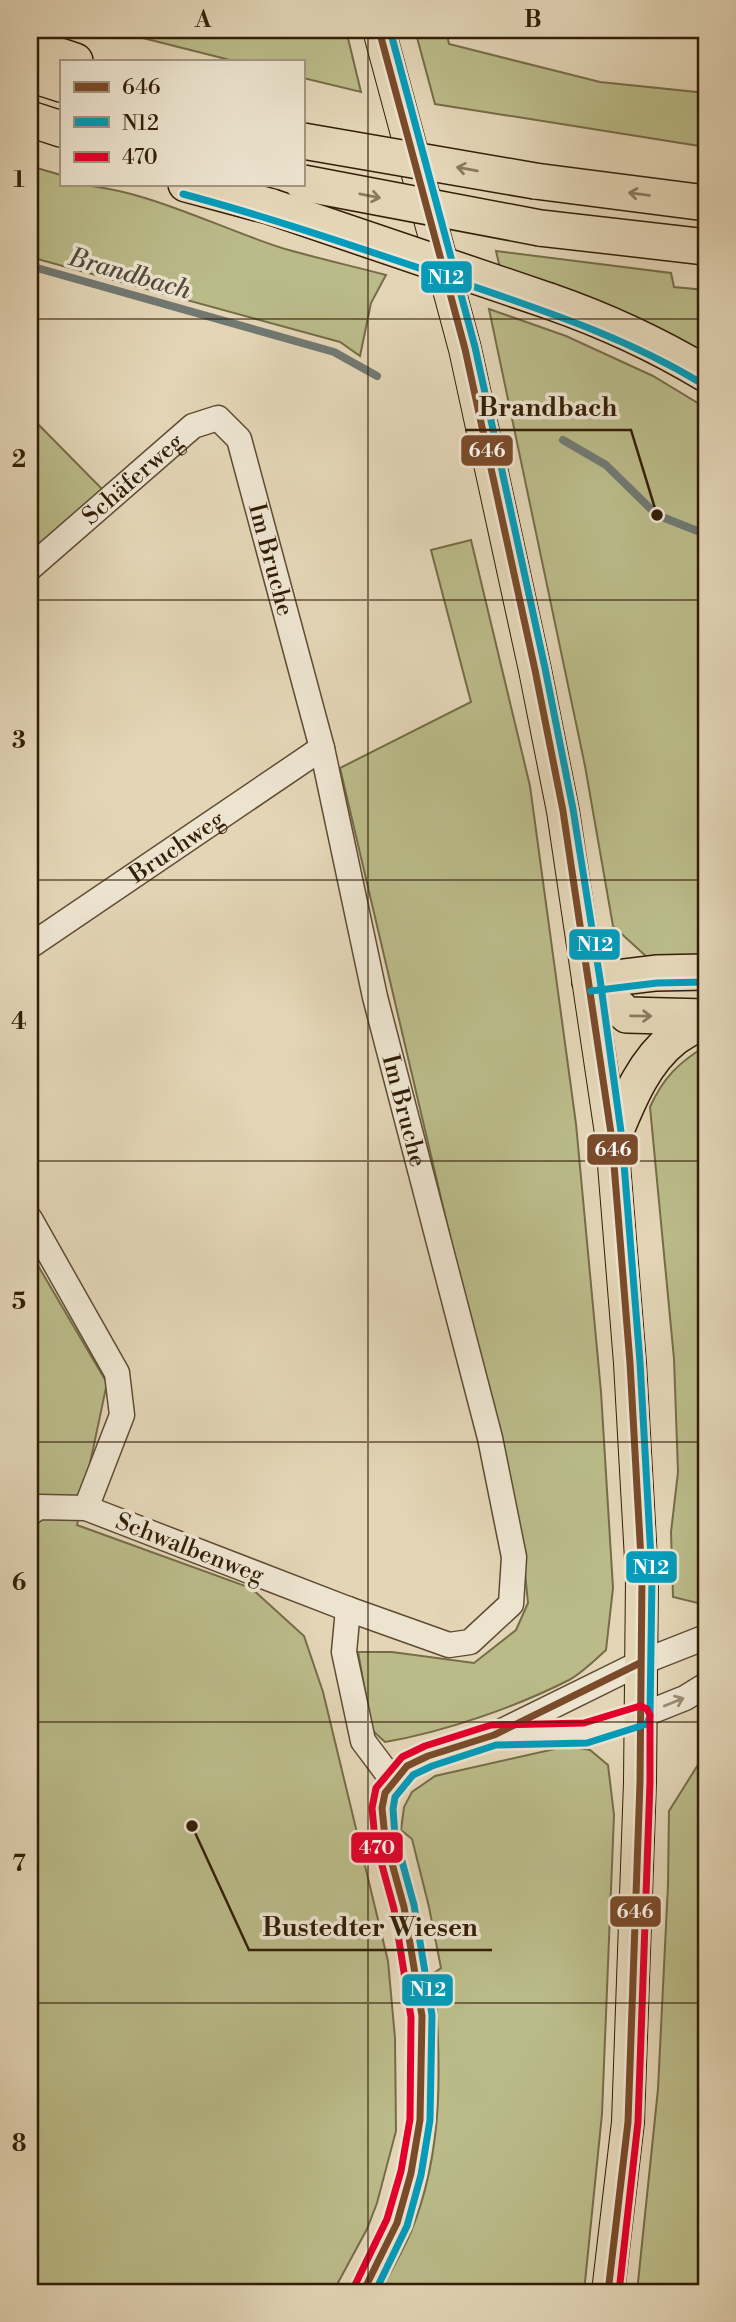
<svg xmlns="http://www.w3.org/2000/svg" width="736" height="2322" font-family="'Libre Bodoni',serif">
<rect width="100%" height="100%" fill="#e3d5b6"/>
<filter id="stains"><feTurbulence type="fractalNoise" baseFrequency=".00286" numOctaves="4"/><feColorMatrix values="0 0 0 0 .2 0 0 0 0 .09 0 0 0 0 .02 0 0 0 .5 -.17"/></filter>
<radialGradient id="worn" r=".72"><stop offset=".6" stop-color="#630" stop-opacity="0"/><stop offset="1" stop-color="#630" stop-opacity=".3"/></radialGradient>
<!-- green -->
<g fill="#babb89" stroke="#766c48" stroke-width="2">
<path d="M111 30H346L361 92 303 78V61H234Z"/>
<path d="M415 30H446L449 44 600 82 706 93V147L435 104Z"/>
<path d="M30 166 61 175V184C138 184 210 225 282 248 316 258 352 266 386 275L371 303 360 356 340 342 30 257Z"/>
<path d="M496 251 671 273 674 287 706 290V362L500 268Z"/>
<path d="M489 309 566 336 653 376 706 408V963L648 958 613 926 585 766Z"/>
<path d="M30 416 103 490 30 557Z"/>
<path d="M471 540 530 786 576 1124 601 1392 613 1588 606 1650C595 1660 582 1673 569 1680 516 1707 444 1732 385 1742L372 1730 358 1652H392L474 1663 516 1630 528 1603 522 1543 340 768 471 702 431 550Z"/>
<path d="M706 1046V1605L673 1597 671 1532 678 1472 674 1359 650 1107C663 1078 679 1062 706 1046Z"/>
<path d="M30 1252 107 1383 77 1525 251 1588 304 1636 323 1692 388 1961 395 2038 396 2131 377 2203 367 2229 333 2292H30Z"/>
<path d="M568 1746 590 1750 608 1765 614 1815 602 2114 584 2292H380C390 2273 401 2254 410 2234 445 2151 441 2061 434 1973L441 1968 429 1907 412 1839 401 1830 404 1807 412 1792 435 1776Z"/>
<path d="M706 1752V2292H637L658 2089 668 1885 669 1811Z"/>
</g>
<g fill="none" stroke-linecap="round" stroke-linejoin="round">
<!-- stream -->
<g stroke="#717972" stroke-width="8">
<path d="M30 266 334 352 377 376"/>
<path d="M563 440 606 465 657 515 700 532 706 531"/>
</g>
<defs>
<g id="minor">
<path id="s1" d="M30 568 193 426 218 418 239 439 322 748 375 997 490 1438 514 1557 511 1604 470 1642 449 1645 348 1609 86 1508 39 1507 30 1513"/>
<path id="s2" d="M30 946 322 748"/>
<path d="M30 1219 117 1373 122 1415 86 1508"/>
<path d="M348 1609 344 1652 363 1741 393 1781"/>
<path d="M503 1735 586 1733 640 1716 685 1698 706 1685"/>
<path d="M363 2292 397 2223 411 2173 420 2120 422 2016 404 1907 385 1838 382 1808 385 1793 393 1781 407 1766 428 1756 494 1735 640 1663 706 1637"/>
</g>
<path id="major" d="M379 30 465 349 535 670 563 811 612 1140 630 1363 642 1577 640 1782 628 2122 608 2292"/>
<g id="highway">
<path d="M30 46 75 61"/>
<path d="M30 74 61 84"/>
<path d="M30 119 61 129"/>
<path d="M535 181 706 203"/>
<path d="M186 184 272 207"/>
<path d="M540 228 706 247"/>
<path d="M549 301C604 320 656 344 706 374"/>
<path d="M590 981 627 1015 706 1017"/>
<path d="M590 981 656 973 706 972"/>
<path d="M612 1140C627 1104 642 1063 674 1038 684 1031 696 1025 706 1018"/>
</g>
</defs>
<!-- minor casing -->
<use href="#minor" stroke="#5f4c33" stroke-width="27"/>
<!-- major casing -->
<use href="#major" stroke="#331e07" stroke-width="34"/>
<!-- highway casing -->
<use href="#highway" stroke="#331e07" stroke-width="38"/>
<!-- minor -->
<use href="#minor" stroke="#ede4d0" stroke-width="24"/>
<!-- major -->
<use href="#major" stroke="#e3d5b6" stroke-width="32"/>
<!-- highway -->
<use href="#highway" stroke="#e3d5b6" stroke-width="35"/>
<defs>
<g id="highway-bridge">
<path d="M303 141 535 181"/>
<path d="M303 183 540 228"/>
<path d="M272 207 549 301"/>
</g>
</defs>
<!-- highway-bridge casing -->
<use href="#highway-bridge" stroke="#331e07" stroke-width="38" stroke-linecap="butt"/>
<!-- highway-bridge -->
<use href="#highway-bridge" stroke="#e3d5b6" stroke-width="35"/>
<defs>
<g id="bus-1">
<path d="M379 30 465 349 535 670 563 811 612 1140 630 1363 642 1577 640 1782 628 2122 608 2292"/>
<path d="M363 2292 397 2223 411 2173 420 2120 422 2016 404 1907 385 1838 382 1808 385 1793 407 1766 428 1756 494 1735 640 1663"/>
</g>
<g id="bus-2">
<path d="M183 194C272 218 359 248 446 277 535 308 620 334 701 383"/>
<path d="M591 991 657 983 706 982"/>
<path d="M375 2292 407 2226 421 2175 430 2120 432 2015 414 1905 395 1836 393 1809 395 1797 413 1775 432 1766 496 1745 587 1743 647 1724 650 1716 652 1576 640 1362 622 1139 600 979 573 809 545 668 475 347 390 30"/>
</g>
<path id="bus-3" d="M354 2287 387 2219 401 2171 410 2119 411 2017 394 1909 375 1840 372 1808 376 1788 402 1757 425 1746 491 1725 584 1723 640 1706 647 1709 650 1715V1782L638 2122 619 2292"/>
</defs>
<!-- bus-1 casing -->
<use href="#bus-1" stroke="#ede4d0" stroke-width="12"/>
<!-- bus-2 casing -->
<use href="#bus-2" stroke="#ede4d0" stroke-width="12"/>
<!-- bus-3 casing -->
<use href="#bus-3" stroke="#ede4d0" stroke-width="12"/>
<!-- bus-1 -->
<use href="#bus-1" stroke="#7a4b2a" stroke-width="7"/>
<!-- bus-2 -->
<use href="#bus-2" stroke="#059bba" stroke-width="7"/>
<!-- bus-3 -->
<use href="#bus-3" stroke="#e4002b" stroke-width="7"/>
</g>
<!-- one-way arrows -->
<defs><path id="oneway-shaft" d="M-6 0H5M1.5-3L5.5 0L1.5 3" fill="none" stroke-width="1.6" stroke-linecap="round" stroke-linejoin="round" transform="scale(1.75)"/></defs>
<g stroke="#8b7a5e">
<use href="#oneway-shaft" transform="translate(467 169) rotate(-170)"/>
<use href="#oneway-shaft" transform="translate(639 194) rotate(-172)"/>
<use href="#oneway-shaft" transform="translate(370 196) rotate(11)"/>
<use href="#oneway-shaft" transform="translate(641 1016) rotate(1)"/>
</g>
<use stroke="#998b76" href="#oneway-shaft" transform="translate(674 1702) rotate(-22)"/>
<!-- grid -->
<path fill="none" stroke="#331e07" stroke-width="2" stroke-opacity="0.55" d="M368 30V2292M30 319H706M30 600H706M30 880H706M30 1161H706M30 1442H706M30 1722H706M30 2003H706"/>
<g text-anchor="middle" stroke-width="7" stroke-linejoin="round" paint-order="stroke">
<!-- street labels -->
<g font-size="24" fill="#331e07" stroke="#ede4d0">
<text dy="8" stroke="none"><textPath href="#s1" startOffset="136">Schäferweg</textPath></text>
<text dy="8" stroke="none"><textPath href="#s1" startOffset="397">Im Bruche</textPath></text>
<text dy="8" stroke="none"><textPath href="#s2" startOffset="177">Bruchweg</textPath></text>
<text dy="8" stroke="none"><textPath href="#s1" startOffset="964">Im Bruche</textPath></text>
<text transform="translate(190 1548) rotate(21)" y="8">Schwalbenweg</text>
</g>
<!-- water labels -->
<g font-size="26" font-style="italic" fill="#524b3d" stroke="#ede4d0">
<text transform="translate(130 273) rotate(16)" y="9">Brandbach</text>
</g>
</g>
<!-- callouts -->
<path fill="none" stroke="#331e07" stroke-width="2.5" d="M657 515L631 430H465M192 1826L249 1950H492"/>
<g fill="#331e07" stroke="#ede4d0" stroke-width="2.5">
<circle cx="657" cy="515" r="7"/>
<circle cx="192" cy="1826" r="7"/>
</g>
<g font-size="26" text-anchor="middle" font-weight="bold" fill="#331e07" stroke="#ede4d0" stroke-width="7" stroke-linejoin="round" paint-order="stroke">
<text x="548" y="416">Brandbach</text>
<text x="370" y="1936">Bustedter Wiesen</text>
</g>
<g stroke="#ede4d0" stroke-width="2.5">
<rect x="420" y="260" width="53" height="34" rx="7" fill="#059bba"/>
<rect x="460" y="434" width="54" height="33" rx="7" fill="#7a4b2a"/>
<rect x="568" y="928" width="53" height="33" rx="7" fill="#059bba"/>
<rect x="586" y="1133" width="53" height="33" rx="7" fill="#7a4b2a"/>
<rect x="625" y="1550" width="53" height="34" rx="7" fill="#059bba"/>
<rect x="350" y="1831" width="54" height="33" rx="7" fill="#e4002b"/>
<rect x="609" y="1895" width="53" height="33" rx="7" fill="#7a4b2a"/>
<rect x="401" y="1973" width="53" height="34" rx="7" fill="#059bba"/>
</g>
<g font-size="19" text-anchor="middle" font-weight="bold" fill="#fff">
<text x="446" y="284">N12</text>
<text x="487" y="457">646</text>
<text x="595" y="951">N12</text>
<text x="613" y="1156">646</text>
<text x="651" y="1574">N12</text>
<text x="377" y="1854">470</text>
<text x="635" y="1918">646</text>
<text x="428" y="1996">N12</text>
</g>
<!-- margin -->
<rect width="736" height="2322" fill="none" stroke="#e3d5b6" stroke-width="77"/>
<!-- legend -->
<rect x="60" y="60" width="245" height="126" fill="#ede4d0" stroke="#a39580" stroke-width="2"/>
<rect x="74" y="82" width="35" height="10" fill="#7a4b2a" stroke="#a39580" stroke-width="2"/>
<text x="122" y="94" font-size="21" fill="#331e07">646</text>
<rect x="74" y="117" width="35" height="10" fill="#059bba" stroke="#a39580" stroke-width="2"/>
<text x="122" y="130" font-size="21" fill="#331e07">N12</text>
<rect x="74" y="152" width="35" height="10" fill="#e4002b" stroke="#a39580" stroke-width="2"/>
<text x="122" y="164" font-size="21" fill="#331e07">470</text>
<rect x="38" y="38" width="660" height="2246" fill="none" stroke="#331e07" stroke-width="2.5"/>
<g font-size="23" text-anchor="middle" font-weight="bold" fill="#331e07">
<text x="203" y="27">A</text>
<text x="533" y="27">B</text>
<text x="19" y="187">1</text>
<text x="19" y="467">2</text>
<text x="19" y="748">3</text>
<text x="19" y="1029">4</text>
<text x="19" y="1309">5</text>
<text x="19" y="1590">6</text>
<text x="19" y="1871">7</text>
<text x="19" y="2151">8</text>
</g>
<rect width="100%" height="100%" filter="url(#stains)"/>
<rect width="100%" height="100%" fill="url(#worn)"/>
</svg>
